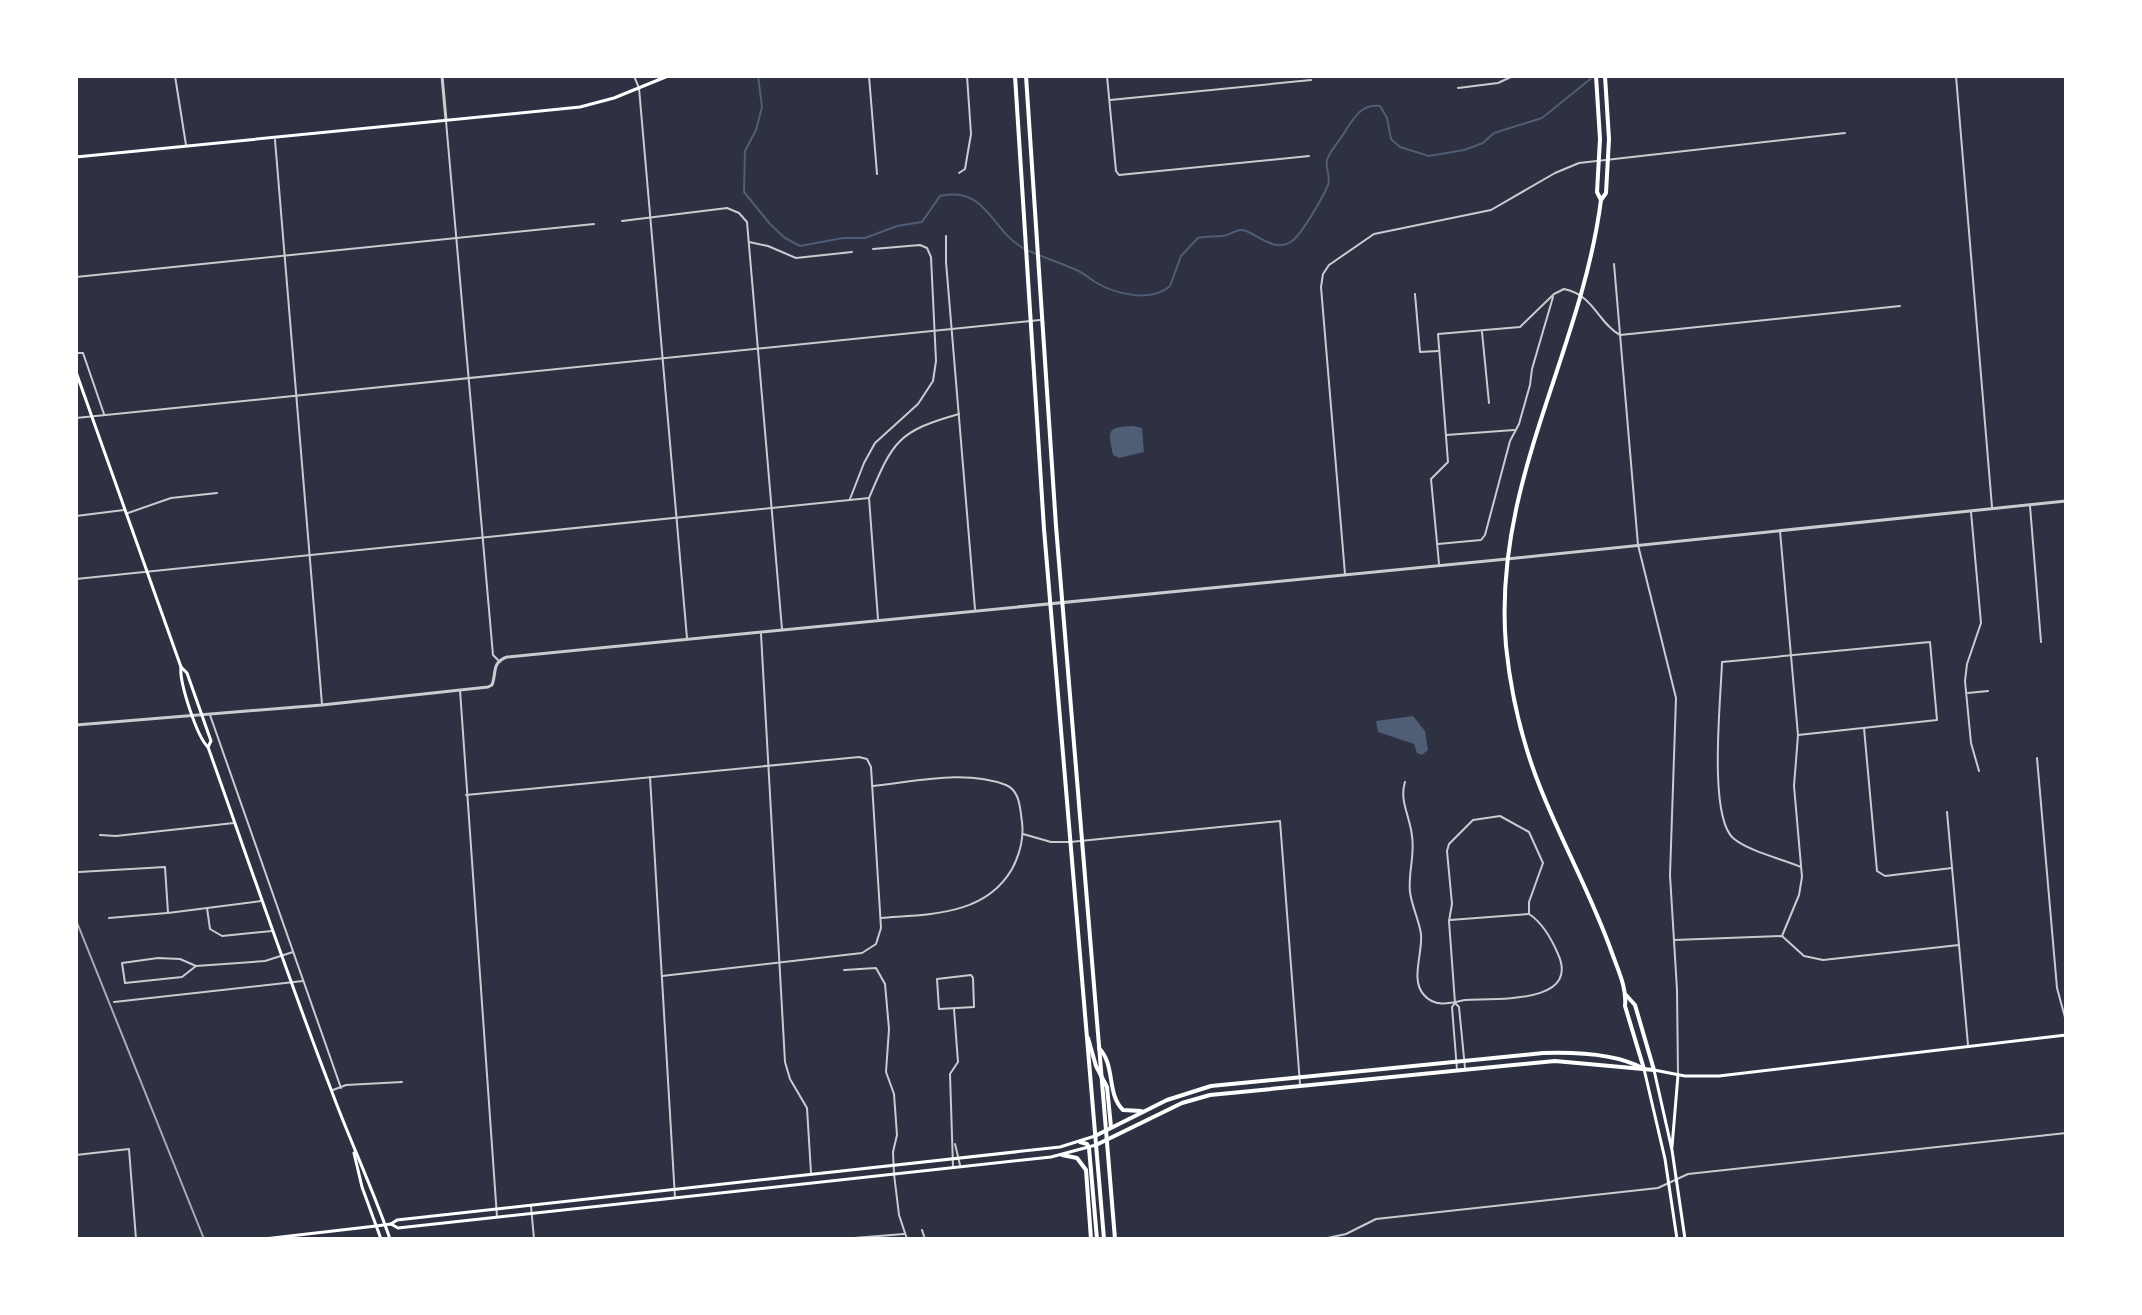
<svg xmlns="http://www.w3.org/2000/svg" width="2142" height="1315" font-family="'Source Sans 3',sans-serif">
<rect width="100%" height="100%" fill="#2d3142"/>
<!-- water -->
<g fill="#4f5d75">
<path d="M1133 426 1142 428 1144 452 1119 458 1113 455C1108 430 1106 427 1133 426Z"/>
<path d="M1413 716 1425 731 1428 750 1422 755 1417 753 1414 744 1378 732 1376 721Z"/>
</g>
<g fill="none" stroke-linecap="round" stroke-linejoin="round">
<!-- stream -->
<path stroke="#4f5d75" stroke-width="2" d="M758 76 762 107 756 130 745 151 744 192 770 224 785 238 800 246 843 238H865L897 226 922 222 940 196C987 186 991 230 1023 248 1039 256 1058 262 1074 269 1082 272 1088 277 1095 282 1115 294 1151 303 1170 286L1181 256 1198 238C1206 236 1215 237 1223 236 1231 235 1238 227 1246 231 1259 236 1276 253 1292 241 1302 234 1323 197 1328 185 1331 176 1325 169 1327 160 1329 153 1336 145 1340 139 1351 124 1358 103 1380 106L1387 118 1391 139 1400 147 1429 156 1464 150 1483 143 1494 133 1542 118 1594 76"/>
<!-- minor -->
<g stroke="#caccd0" stroke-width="2">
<path d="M175 76 186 145"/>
<path d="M634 76 639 88 687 638"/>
<path d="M869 76 877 174"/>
<path d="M1107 76 1116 171 1119 175 1309 156"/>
<path d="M1956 76 1992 507"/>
<path d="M1458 88 1498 83 1513 76"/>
<path d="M1110 100 1311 80"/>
<path d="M446 121 493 655 498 660"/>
<path d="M275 140 322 704"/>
<path d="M959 173 965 169 971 134 967 76"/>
<path d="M622 221 727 208 739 213 747 222 782 629"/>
<path d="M946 236V262L975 609"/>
<path d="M749 242 768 246 796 258 852 252"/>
<path d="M1614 264 1638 545 1676 698 1670 875 1677 990 1678 1074"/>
<path d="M76 277 594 224"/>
<path d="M1415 294 1420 352 1438 351"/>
<path d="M1482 332 1489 403"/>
<path d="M76 353H83L104 414"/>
<path d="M76 418 1040 320"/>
<path d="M1446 435 1514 430"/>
<path d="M869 498 878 619"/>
<path d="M850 499 864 463 875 443 918 404 933 381 936 361 931 257 927 248 920 245 873 249"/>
<path d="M2030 506 2041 642"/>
<path d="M1971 512 1981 623 1967 664 1965 681 1971 743 1979 771"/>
<path d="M128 513 171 498 217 493"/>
<path d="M76 516 124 510"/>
<path d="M1780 531 1798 735 1794 786 1802 877 1799 895 1782 936"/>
<path d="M1438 544 1481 540 1485 535 1510 441 1519 424 1530 385 1532 369 1553 297"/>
<path d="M1439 564 1431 479 1448 462 1438 334 1520 327 1554 294 1564 289C1594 295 1598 323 1620 335L1900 306"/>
<path d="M1345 574 1321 287 1323 274 1329 265 1374 234 1491 210 1555 173 1579 163 1845 133"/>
<path d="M76 579 869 498C893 441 898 431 959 414"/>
<path d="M761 634 785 1062 790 1079 807 1108 811 1173"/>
<path d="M460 690 497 1217"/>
<path d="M1968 693 1988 691"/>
<path d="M210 715 341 1088"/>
<path d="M1864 728 1877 871 1885 876 1952 868"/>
<path d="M1798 735 1937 720 1930 642 1722 662C1721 698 1708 815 1733 838 1748 851 1782 859 1801 867"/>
<path d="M2037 758 2057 988 2066 1021"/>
<path d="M650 777 675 1198"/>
<path d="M1405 782C1399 801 1410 816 1412 836 1415 855 1408 873 1410 892 1412 907 1419 920 1421 934 1423 953 1410 980 1424 995 1435 1008 1451 1003 1465 1000 1494 998 1581 1005 1558 954 1552 940 1543 923 1529 914V902L1543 863 1529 832 1500 816 1473 820 1449 844 1447 851 1452 904 1449 921 1455 1003 1452 1007 1457 1070"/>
<path d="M872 786C914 782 965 769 1006 785 1020 791 1020 808 1022 822 1024 838 1020 854 1012 869 985 916 929 914 881 918"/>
<path d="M466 795 859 757 867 759 871 767 881 928 876 944 862 953 662 976"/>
<path d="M1947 812 1968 1045"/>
<path d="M1023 834 1051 842H1070L1280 821 1300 1084"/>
<path d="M100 835 116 836 234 823"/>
<path d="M79 872 165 867 168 913 261 901"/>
<path d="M207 908 210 929 222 936 272 931"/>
<path d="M109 918 167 913"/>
<path d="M1450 920 1528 914"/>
<path d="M1674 940 1782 936 1804 956 1823 960 1959 945"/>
<path d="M196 966 182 977 125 983 122 963 158 958 180 959 196 966 265 961 293 952"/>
<path d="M844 970 876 968 885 984 889 1029 886 1072 894 1094 897 1135 893 1152 894 1174 899 1215 907 1239"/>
<path d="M971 975 973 978 974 1007 939 1009 937 979Z"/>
<path d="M114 1002 303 981"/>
<path d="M1456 1004 1459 1007 1465 1068"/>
<path d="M333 1090 346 1085 402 1082"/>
<path d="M955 1144 960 1165"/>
<path d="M76 1155 129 1149 136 1239"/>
<path d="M953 1167 950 1074 958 1062 954 1009"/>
<path d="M531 1206 534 1239"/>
<path d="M922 1230 925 1239"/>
<path d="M854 1238 904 1234"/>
<path d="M1323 1239 1346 1234 1376 1219 1658 1188 1688 1174 2066 1133"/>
</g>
<!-- tertiary -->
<g stroke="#caccd0" stroke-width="3">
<path d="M442 76 446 120"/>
<path d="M76 725 322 705 488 687 492 685C497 672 491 663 507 657L1507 559 2066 501"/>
</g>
<!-- secondary -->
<g stroke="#fff" stroke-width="3">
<path d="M76 157 580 107 614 98 668 76"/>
<path d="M76 372 181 667 187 673 211 741 208 747"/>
<path d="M181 667C179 682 197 737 208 747 249 862 288 978 332 1092 350 1141 373 1189 390 1239"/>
<path d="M1644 1069 1665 1159 1677 1239"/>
<path d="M1672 1147 1678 1075"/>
<path d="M354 1153 362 1187 381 1239"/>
<path d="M391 1224 397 1220 1060 1147 1095 1136"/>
<path d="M264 1239 376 1226 391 1224 398 1228 1051 1157 1096 1145"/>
<path d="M1685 1239 1672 1150 1654 1070 1685 1076H1719L2066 1035"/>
</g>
<!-- primary -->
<g stroke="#fff" stroke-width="4">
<path d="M1015 76 1044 529 1104 1239"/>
<path d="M1026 76 1056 526 1115 1239"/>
<path d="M1596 76 1600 139 1597 192 1601 200"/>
<path d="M1605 76 1609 139 1606 193 1601 200C1581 355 1492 483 1506 646 1511 695 1522 742 1540 787 1562 843 1592 896 1612 953 1618 970 1627 988 1625 1006L1644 1069"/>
<path d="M1088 1038 1096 1066 1107 1087 1111 1127"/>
<path d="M1099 1048C1116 1066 1106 1093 1123 1110L1141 1111"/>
<path d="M1095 1136 1167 1100 1211 1086 1543 1053C1574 1052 1615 1053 1642 1068"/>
<path d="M1080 1142 1087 1144 1089 1148 1097 1239"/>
<path d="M1096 1145 1182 1103 1210 1095 1555 1061 1654 1070 1635 1005 1626 995"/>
<path d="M1062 1155 1077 1158 1086 1170 1091 1239"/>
</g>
<!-- rail -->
<path stroke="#abadb3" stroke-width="2" d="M76 920 204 1239"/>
</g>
<!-- border -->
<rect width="2142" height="1315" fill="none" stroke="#ffffff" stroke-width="156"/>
</svg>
